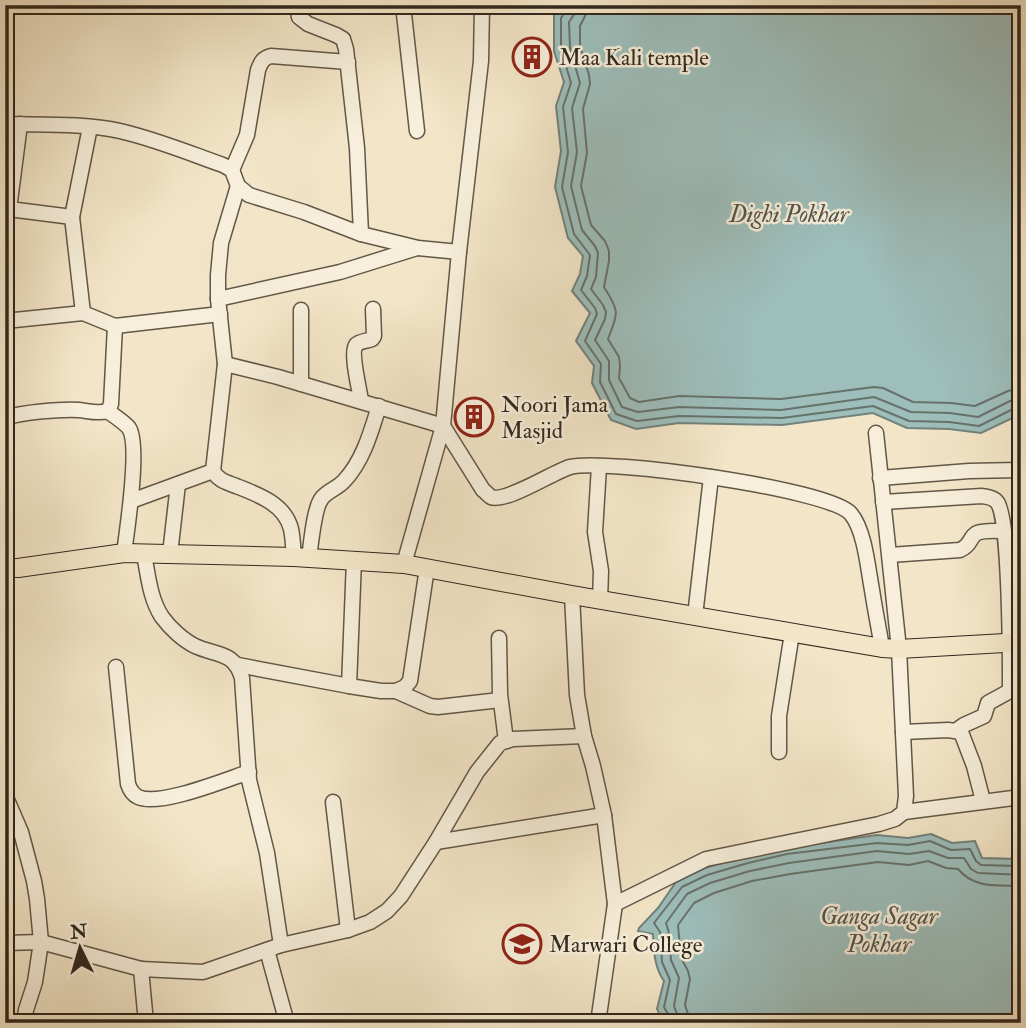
<svg xmlns="http://www.w3.org/2000/svg" width="1026" height="1028" font-family="'IM FELL Double Pica',serif">
<rect width="100%" height="100%" fill="#f3e6c8"/>
<filter id="stains"><feTurbulence type="fractalNoise" baseFrequency=".00286" numOctaves="4"/><feColorMatrix values="0 0 0 0 .2 0 0 0 0 .09 0 0 0 0 .02 0 0 0 .5 -.17"/></filter>
<radialGradient id="worn" r=".72"><stop offset=".6" stop-color="#630" stop-opacity="0"/><stop offset="1" stop-color="#630" stop-opacity=".3"/></radialGradient>
<!-- water -->
<g fill="#9dbebb" stroke="#72827c" stroke-width="2">
<path d="M560 5H1021V414L981 433 949 429 907 428 873 413 782 425 679 423 636 429 611 420 592 383 594 366 576 341 590 313 572 291 580 274 583 256 568 238 555 187 561 151 556 106 564 82 554 51V13L560 8Z"/>
<path d="M931 834 952 843 975 841 982 858 1021 859V1023H664L657 1009 664 981C654 967 654 951 653 934L638 931 639 928 658 908 676 882 705 868 746 856 786 848 877 835 908 838Z"/>
</g>
<g fill="none" stroke-linecap="round" stroke-linejoin="round">
<!-- shore -->
<g stroke="#67726c" stroke-width="2">
<path d="M567 5 566 11 561 18V49L571 83 563 107 568 152 562 187 574 234 590 255 587 276 581 290 595 308 597 314 585 341 601 364 600 382 616 414 637 421 679 416 782 418 873 406 909 421 949 422 979 426 1015 408H1021"/>
<path d="M576 5 575 13 569 22 570 48 580 83 572 108 577 152 571 186 582 230 595 246 598 253 596 277 591 289 603 305 606 312 605 319 595 340 609 361V380L622 407 638 412 679 407 781 410 874 397 911 412 950 413 978 417 1012 400 1021 399"/>
<path d="M586 5 585 16 580 26V46L589 75 590 84 583 109 587 153 581 186 591 225 605 241 609 251V261L604 287C620 312 618 312 608 339L619 357 620 366 619 378 630 398 639 402 679 396 781 399 874 387 883 388 913 402 951 403 975 406 1008 391 1021 388"/>
<path d="M670 1023V1018L664 1007 670 980 662 962 660 932 654 923 682 887 707 875 748 863 787 854 877 843 908 845 930 841 951 850 970 849 976 861 981 865 1021 866"/>
<path d="M679 1023 678 1017 674 1006 679 978 671 960 669 933 666 923 687 894 710 883 750 871 789 863 877 851 909 854 929 851 948 858H964L971 869 978 873 1021 875"/>
<path d="M689 1023 688 1014 685 1005 690 979 688 971 681 958 678 925 694 903 714 893 752 881 790 874 878 862 909 865 928 861 946 868 958 869C975 889 996 885 1021 886"/>
</g>
<defs>
<g id="minor">
<path d="M297 5 299 17 308 24 336 35 343 39 346 49 357 148 361 234"/>
<path d="M403 5 417 131"/>
<path d="M5 124C41 125 85 123 120 131 155 139 189 153 223 165L232 170 238 186 249 195 304 212 361 234 418 248 459 252"/>
<path d="M20 124 9 209 72 217"/>
<path d="M90 127 72 217 83 313 115 326 220 314"/>
<path d="M232 170 247 135 258 70C261 62 263 58 271 56L348 62"/>
<path d="M238 186 221 243 218 275V299L225 364 213 471C219 481 226 482 236 486 257 494 285 504 291 529 293 538 293 548 294 557"/>
<path d="M218 299 340 272 417 248"/>
<path d="M5 321 83 313"/>
<path d="M225 364 278 377 443 426 483 490C486 492 488 495 491 497 506 503 553 472 570 467 605 458 831 489 851 514 865 531 868 569 872 590 875 610 879 629 882 648"/>
<path d="M301 384V310"/>
<path d="M361 401C360 391 350 353 356 345 359 341 368 341 372 339L374 336 373 309"/>
<path d="M108 411C114 416 124 422 129 428 140 445 127 531 124 553"/>
<path d="M5 418C22 412 61 409 79 410 89 411 98 414 108 411L111 404 115 326"/>
<path d="M599 466 595 532 601 571 600 600"/>
<path d="M880 478 969 471 1021 470"/>
<path d="M131 501 213 471"/>
<path d="M883 502 982 496C987 497 993 497 997 502 1010 517 1010 661 1010 688L1008 692 988 703 984 716 964 725 957 730"/>
<path d="M144 554C148 575 150 599 162 617 170 628 183 640 195 646 217 656 234 651 242 678L249 780 267 853 281 945"/>
<path d="M170 554 178 484"/>
<path d="M890 555 960 550C972 545 969 537 977 533 984 530 996 531 1003 531"/>
<path d="M309 558C311 545 314 507 322 498 327 491 338 488 344 481 363 461 371 432 379 406"/>
<path d="M404 564 443 426 459 252 481 61 482 5"/>
<path d="M572 595 577 695 584 736 593 766 604 815 615 904 598 1023"/>
<path d="M695 616 711 477"/>
<path d="M499 638 500 694 506 741"/>
<path d="M238 665 349 686 381 691H396L405 687 410 681 427 568"/>
<path d="M116 667 128 784C130 790 132 794 138 797 159 807 225 780 249 772"/>
<path d="M349 686 354 560"/>
<path d="M396 691 430 706 438 707 500 700"/>
<path d="M903 732 948 730 961 732 974 766 983 801"/>
<path d="M779 752V716L792 633"/>
<path d="M5 795 21 832 34 881 37 899 41 942 35 982 26 1010 24 1023"/>
<path d="M333 802 348 930"/>
<path d="M904 812 1021 797"/>
<path d="M436 842 604 815"/>
<path d="M615 904 706 859 879 824 895 819 904 812 906 796 899 649 876 433"/>
<path d="M5 943 41 942 141 969"/>
<path d="M267 950 287 1023"/>
<path d="M146 1023 141 969 203 972 281 945 348 930 370 922 387 911 401 896 436 842 477 772 500 743 513 739 584 736"/>
</g>
<path id="major" d="M5 568H18L124 553 294 557 404 564 572 595 882 648 899 649 1021 642"/>
</defs>
<!-- minor casing -->
<use href="#minor" stroke="#625748" stroke-width="17"/>
<!-- major casing -->
<use href="#major" stroke="#31271d" stroke-width="20"/>
<!-- minor -->
<use href="#minor" stroke="#f7efdb" stroke-width="14"/>
<!-- major -->
<use href="#major" stroke="#f3e6c8" stroke-width="18"/>
</g>
<!-- icons -->
<defs>
<symbol id="building-ring" viewBox="-11 -11 22 22"><circle r="9.5" fill="#f7efdb" stroke="#8f2418" stroke-width="1.5"/><path d="M-4-6H4V6H1V3H-1V6H-4ZM-2.5-4.3h1.7v1.8h-1.7ZM.8-4.3h1.7v1.8H.8ZM-2.5-1h1.7V.8h-1.7ZM.8-1h1.7V.8H.8Z" fill="#8f2418"/></symbol>
<symbol id="university-ring" viewBox="-11 -11 22 22"><circle r="9.5" fill="#f7efdb" stroke="#8f2418" stroke-width="1.5"/><path d="M0-5L7-2L0 1L-7-2ZM-4 1L0 2.5L4 1V4Q0 6-4 4Z" fill="#8f2418"/></symbol>
</defs>
<g fill-rule="evenodd">
<use href="#building-ring" x="510" y="35" width="44" height="44"/>
<use href="#building-ring" x="452" y="395" width="44" height="44"/>
<use href="#university-ring" x="500" y="922" width="44" height="44"/>
</g>
<g text-anchor="middle" stroke-width="5" stroke-linejoin="round" paint-order="stroke">
<!-- poi labels -->
<g font-size="23" fill="#31271d" stroke="#f7efdb" text-anchor="start">
<text x="559" y="65">Maa Kali temple</text>
<text x="501" y="412">Noori Jama<tspan x="501" dy="26">Masjid</tspan></text>
<text x="549" y="952">Marwari College</text>
</g>
<!-- water labels -->
<g font-size="24" font-style="italic" fill="#51544c" stroke="#f7efdb">
<text x="789" y="222">Dighi Pokhar</text>
<text x="879" y="924">Ganga Sagar<tspan x="879" dy="28">Pokhar</tspan></text>
</g>
</g>
<!-- margin -->
<rect width="1026" height="1028" fill="none" stroke="#f3e6c8" stroke-width="28"/>
<rect x="7" y="7" width="1012" height="1014" fill="none" stroke="#31271d" stroke-width="3.5"/>
<rect x="14" y="14" width="998" height="1000" fill="none" stroke="#31271d" stroke-width="2"/>
<!-- north arrow -->
<g transform="translate(80 948) rotate(355)" stroke="#f7efdb" stroke-width="5" paint-order="stroke">
<path d="M0-5L12 26L0 18L-12 26Z" fill="#31271d"/>
<text y="-10" font-size="19" font-weight="bold" text-anchor="middle" fill="#31271d">N</text>
</g>
<rect width="100%" height="100%" filter="url(#stains)"/>
<rect width="100%" height="100%" fill="url(#worn)"/>
</svg>
